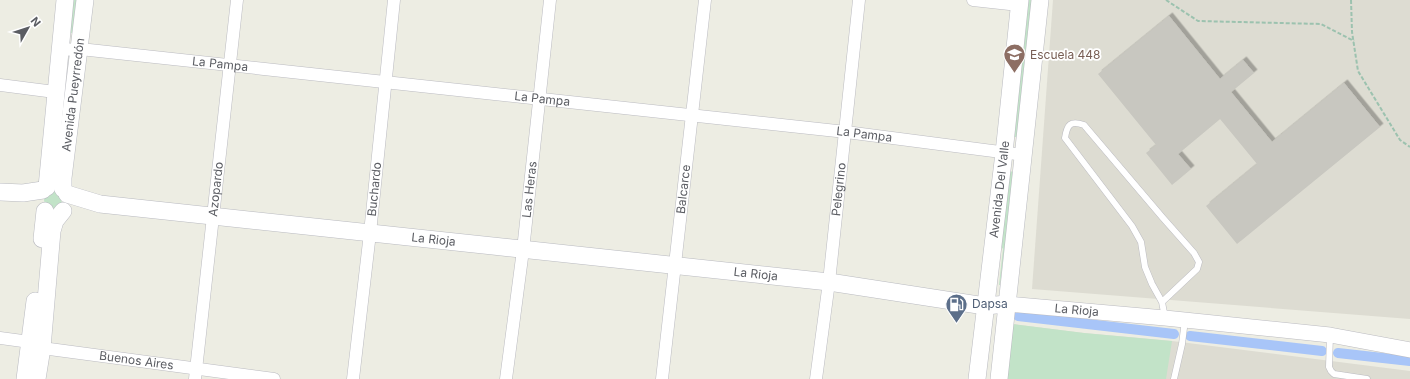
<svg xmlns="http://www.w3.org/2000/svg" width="1410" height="379" font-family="Inter,sans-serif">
<defs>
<filter id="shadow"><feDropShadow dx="3.5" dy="-3.5" stdDeviation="0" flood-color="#0004"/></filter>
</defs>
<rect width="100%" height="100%" fill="#edede3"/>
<!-- education -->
<g fill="#dddcd2">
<path d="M1053 0H1410V319L1032 289Z"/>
<path d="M1013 324 1084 333 1172 341 1410 371V379H1006Z"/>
</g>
<!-- green -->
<g fill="#c2e3c8">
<path d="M72 0H78L74 33H69Z"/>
<path d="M1027 0H1033L1017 137H1012Z"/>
<path d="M1009 171 1014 172 1000 285H999L1003 249 999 244Z"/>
<circle cx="53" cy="200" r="9"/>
<path d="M1013 324 1084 333 1172 341 1166 379H1006Z"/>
</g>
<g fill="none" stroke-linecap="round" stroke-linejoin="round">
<!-- canal -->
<g stroke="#a8c5f8" stroke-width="10">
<path d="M1018 316 1174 334"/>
<path d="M1190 336 1322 351"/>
<path d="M1338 353 1410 361"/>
</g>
</g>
<!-- building -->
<path fill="#c8c7c0" filter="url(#shadow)" d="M1169 16 1220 79 1243 60 1254 73 1231 92 1272 142 1344 83 1380 127 1237 244 1206 206 1257 164 1220 119 1178 154 1191 169 1172 185 1146 153 1156 145 1098 74Z"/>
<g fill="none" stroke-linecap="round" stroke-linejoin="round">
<defs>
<g id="service">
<path d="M1162 302 1152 284 1145 267 1141 242 1132 226 1065 138C1067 125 1070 120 1084 125L1163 218 1194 253 1199 262 1197 269 1162 302 1165 318"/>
<path d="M1330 335 1329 367 1331 371 1334 374 1367 379"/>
<path d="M1174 379 1182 344 1185 320"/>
</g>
<g id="minor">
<path d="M973 0 1019 5"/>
<path id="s1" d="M61 50 80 49 846 132 1024 155"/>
<path d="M0 85 55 92"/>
<path id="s2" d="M0 338 30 342 42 348 274 379"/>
<path id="s3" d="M195 379 237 0"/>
<path id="s4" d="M353 379 370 233 394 0"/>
<path id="s5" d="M506 379 523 250 550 0"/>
<path id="s6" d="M662 379 705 0"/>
<path id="s7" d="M816 379 829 282 859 0"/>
</g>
<g id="tertiary">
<path id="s8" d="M1007 304 1165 318 1330 335 1410 350"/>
</g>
<g id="secondary">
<path d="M47 187 65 0"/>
<path id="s9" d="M63 189V178L85 0"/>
<path d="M0 192 23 193 43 190"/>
<path id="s10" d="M67 194 100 204 829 282 985 306 1007 304"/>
<path d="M42 239 45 211"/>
<path d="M25 379 35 301"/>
<path d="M37 379 42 348 52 231 55 221 63 211"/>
<path id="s11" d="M977 379 1004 153 1020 0"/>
<path d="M999 379 1040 0"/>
</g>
</defs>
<!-- service casing -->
<use href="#service" stroke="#bbbbc1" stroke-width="7"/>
<!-- minor casing -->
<use href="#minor" stroke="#bbbbc1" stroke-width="13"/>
<!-- tertiary casing -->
<use href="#tertiary" stroke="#bbbbc1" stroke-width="16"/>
<!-- secondary casing -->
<use href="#secondary" stroke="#b9bac0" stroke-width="18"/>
<!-- path -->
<g stroke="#9cc2af" stroke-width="2" stroke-dasharray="4 2" stroke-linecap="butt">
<path d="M1166 0 1198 21 1321 24 1354 41"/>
<path d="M1351 0 1352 32 1358 71 1400 140 1410 147"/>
</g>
<!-- service -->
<use href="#service" stroke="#fff" stroke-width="6"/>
<!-- minor -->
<use href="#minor" stroke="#fff" stroke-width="12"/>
<!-- tertiary -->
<use href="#tertiary" stroke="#fff" stroke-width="15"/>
<!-- secondary -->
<use href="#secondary" stroke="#fff" stroke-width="17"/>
</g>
<!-- icons -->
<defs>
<symbol id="school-pin" viewBox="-11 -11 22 30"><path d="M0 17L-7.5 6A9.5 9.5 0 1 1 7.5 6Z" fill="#8d6e63" stroke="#fff"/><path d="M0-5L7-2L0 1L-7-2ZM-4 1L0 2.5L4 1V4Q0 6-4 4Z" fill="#fff"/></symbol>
<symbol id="fuel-pin" viewBox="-11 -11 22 30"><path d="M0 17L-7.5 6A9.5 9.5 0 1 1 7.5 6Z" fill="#5c6f8a" stroke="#fff"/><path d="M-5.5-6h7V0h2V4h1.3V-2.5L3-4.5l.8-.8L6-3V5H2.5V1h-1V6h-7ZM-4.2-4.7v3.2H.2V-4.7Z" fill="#fff"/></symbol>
</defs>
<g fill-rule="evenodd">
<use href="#school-pin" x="1002" y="42" width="25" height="34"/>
<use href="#fuel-pin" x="944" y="292" width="25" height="34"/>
</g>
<g text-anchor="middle" stroke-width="3.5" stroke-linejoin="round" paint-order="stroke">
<!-- education labels -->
<g font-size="12" fill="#785e54" stroke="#fff" text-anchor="start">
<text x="1030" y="59">Escuela 448</text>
</g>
<!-- street labels -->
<g font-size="12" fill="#5b5d63" stroke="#fff">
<text dy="4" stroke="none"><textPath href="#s1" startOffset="160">La Pampa</textPath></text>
<text dy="4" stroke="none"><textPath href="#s9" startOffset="95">Avenida Pueyrredón</textPath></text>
<text dy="4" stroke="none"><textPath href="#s1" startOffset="484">La Pampa</textPath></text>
<text dy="4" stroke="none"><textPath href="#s1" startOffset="808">La Pampa</textPath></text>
<text dy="4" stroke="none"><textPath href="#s3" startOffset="191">Azopardo</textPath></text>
<text dy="4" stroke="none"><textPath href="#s6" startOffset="191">Balcarce</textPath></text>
<text dy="4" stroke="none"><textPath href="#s4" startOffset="191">Buchardo</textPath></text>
<text dy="4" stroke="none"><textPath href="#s5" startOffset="191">Las Heras</textPath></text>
<text dy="4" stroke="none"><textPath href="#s7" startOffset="191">Pelegrino</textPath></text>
<text dy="4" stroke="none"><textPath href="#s11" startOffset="191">Avenida Del Valle</textPath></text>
<text dy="4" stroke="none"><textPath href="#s10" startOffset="370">La Rioja</textPath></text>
<text dy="4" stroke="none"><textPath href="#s10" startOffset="694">La Rioja</textPath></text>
<text dy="4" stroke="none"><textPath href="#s8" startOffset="70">La Rioja</textPath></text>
<text dy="4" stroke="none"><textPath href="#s2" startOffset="139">Buenos Aires</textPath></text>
</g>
<!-- service labels -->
<g font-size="12" fill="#4e5e75" stroke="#fff" text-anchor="start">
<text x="972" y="308">Dapsa</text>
</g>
</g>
<!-- north arrow -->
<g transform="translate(28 28) rotate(51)" stroke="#ffffff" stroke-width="3" paint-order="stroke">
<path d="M0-3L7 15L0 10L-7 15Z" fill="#5b5d63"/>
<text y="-6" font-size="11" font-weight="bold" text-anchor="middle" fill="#5b5d63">N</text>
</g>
</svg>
